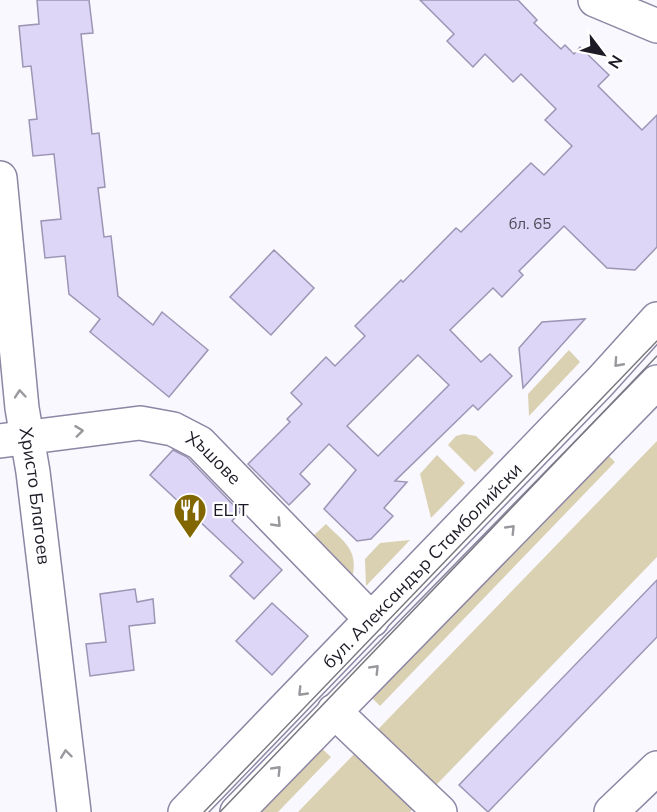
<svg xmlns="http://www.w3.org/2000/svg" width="657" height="812" font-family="Mulish,sans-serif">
<rect width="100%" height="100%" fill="#f9f8fe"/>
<!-- green -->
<g fill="#dad0b2">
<path d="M569 350 580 362 529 416 528 394Z"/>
<path d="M464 434 476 436 494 453 475 472 448 445 456 436Z"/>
<path d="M657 441V557L410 812H298Z"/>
<path d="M602 449 615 462 380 706 368 694Z"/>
<path d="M437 455 465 483 431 518 420 474Z"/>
<path d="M326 524C345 543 359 550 352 579L313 536Z"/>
<path d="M410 540 366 586 365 559 380 543Z"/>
<path d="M318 745 331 757 278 812H253Z"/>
</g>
<!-- building -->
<g fill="#ddd6f7" stroke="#9c95b4" stroke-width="1.5" fill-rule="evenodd">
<path d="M37 0H89L93 33 81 34 92 134 99 133 105 187 98 188 104 237 111 236 118 296 153 325 162 312 208 350 169 397 90 332 100 319 69 294 65 256 45 258 41 221 61 219 54 154 33 156 29 120 37 119 31 66 23 67 19 26 39 24Z"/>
<path d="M420 0H518L537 20 534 23 561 49 565 45 574 54 580 47 609 75 598 86 642 130 657 115V247L635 270 607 268 564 226 519 271 523 275 502 297 493 288 450 330 481 362 490 354 512 376 478 410 473 405 395 481 407 482 384 508 393 516 371 539 357 541 324 509 356 470 329 444 300 474 310 484 289 505 248 464 290 422 287 419 302 404 291 393 326 357 335 366 365 336 355 326 401 280 403 282 456 228 461 232 531 163 544 175 572 146 545 120 556 109 521 74 513 82 485 54 473 67 447 41 454 34ZM418 355 449 385 378 456 347 426Z"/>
<path d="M274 250 314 288 271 335 230 297Z"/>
<path d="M585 319 523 388 519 348 542 322Z"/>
<path d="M173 450 187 457 240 512 232 521 282 570 254 599 230 576 243 562 150 475Z"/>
<path d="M657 580V637L488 812 459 785Z"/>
<path d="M135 589 137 602 153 599 155 623 129 626 134 670 90 676 86 644 106 642 100 594Z"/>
<path d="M272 603 308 636 272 675 236 641Z"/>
</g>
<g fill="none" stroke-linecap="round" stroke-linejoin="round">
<defs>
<g id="minor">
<path d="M595 0 657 26"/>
<path id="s1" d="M0 178 22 408 33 472 74 812"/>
<path id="s2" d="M0 441 140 423 173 429 200 443 372 620"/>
<path d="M334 711 440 812"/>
<path id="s3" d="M185 812 600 382 657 319"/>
<path d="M237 812 657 382"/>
<path d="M611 812 657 768"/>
</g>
</defs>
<!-- minor casing -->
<use href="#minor" stroke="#8d86a4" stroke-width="36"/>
<!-- minor -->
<use href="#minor" stroke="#fff" stroke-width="33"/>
<!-- tram -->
<g stroke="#797780" stroke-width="1.5">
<path d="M204 812 657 341"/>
<path d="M220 812 657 356"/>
</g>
</g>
<!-- one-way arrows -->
<defs><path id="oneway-chevron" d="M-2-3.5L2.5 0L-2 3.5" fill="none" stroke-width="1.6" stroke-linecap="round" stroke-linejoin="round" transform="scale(1.5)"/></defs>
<g stroke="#9a989d">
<use href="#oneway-chevron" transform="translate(618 363) rotate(132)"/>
<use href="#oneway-chevron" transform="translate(20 394) rotate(-95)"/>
<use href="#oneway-chevron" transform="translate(79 431) rotate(-7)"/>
<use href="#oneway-chevron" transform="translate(277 523) rotate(46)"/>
<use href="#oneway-chevron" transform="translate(511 529) rotate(-46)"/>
<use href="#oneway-chevron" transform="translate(375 669) rotate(-46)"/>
<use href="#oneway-chevron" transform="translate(302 692) rotate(134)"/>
<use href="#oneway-chevron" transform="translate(66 754) rotate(-97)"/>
<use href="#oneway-chevron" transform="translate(277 770) rotate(-46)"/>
</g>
<!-- icons -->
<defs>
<symbol id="restaurant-pin" viewBox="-11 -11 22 30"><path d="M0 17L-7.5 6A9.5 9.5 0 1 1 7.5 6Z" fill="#826700" stroke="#fff"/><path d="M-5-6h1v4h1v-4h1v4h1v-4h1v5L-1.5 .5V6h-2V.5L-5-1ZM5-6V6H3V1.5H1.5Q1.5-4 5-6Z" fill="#fff"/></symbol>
</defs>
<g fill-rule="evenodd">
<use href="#restaurant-pin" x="171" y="491" width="38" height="52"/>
</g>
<g text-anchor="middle" stroke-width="4.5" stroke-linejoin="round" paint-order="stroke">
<!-- number labels -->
<g font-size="15" fill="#4e4a5a">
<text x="530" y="229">бл. 65</text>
</g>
<!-- street labels -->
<g font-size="18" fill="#1e1b26" stroke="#fff">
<text dy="6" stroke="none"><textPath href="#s2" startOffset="225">Хъшове</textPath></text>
<text dy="6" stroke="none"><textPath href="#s1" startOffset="320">Христо Благоев</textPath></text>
<text dy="6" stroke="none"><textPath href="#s3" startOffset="342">бул. Александър Стамболийски</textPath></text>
</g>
<!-- poi labels -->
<g font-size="18" fill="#1e1b26" stroke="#fff" text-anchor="start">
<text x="213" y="516">ELIT</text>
</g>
</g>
<!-- north arrow -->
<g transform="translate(603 54) rotate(122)" stroke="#ffffff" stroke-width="4.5" paint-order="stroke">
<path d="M0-4.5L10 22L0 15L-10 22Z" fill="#1e1b26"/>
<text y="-9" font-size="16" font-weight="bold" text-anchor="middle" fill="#1e1b26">N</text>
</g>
</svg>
